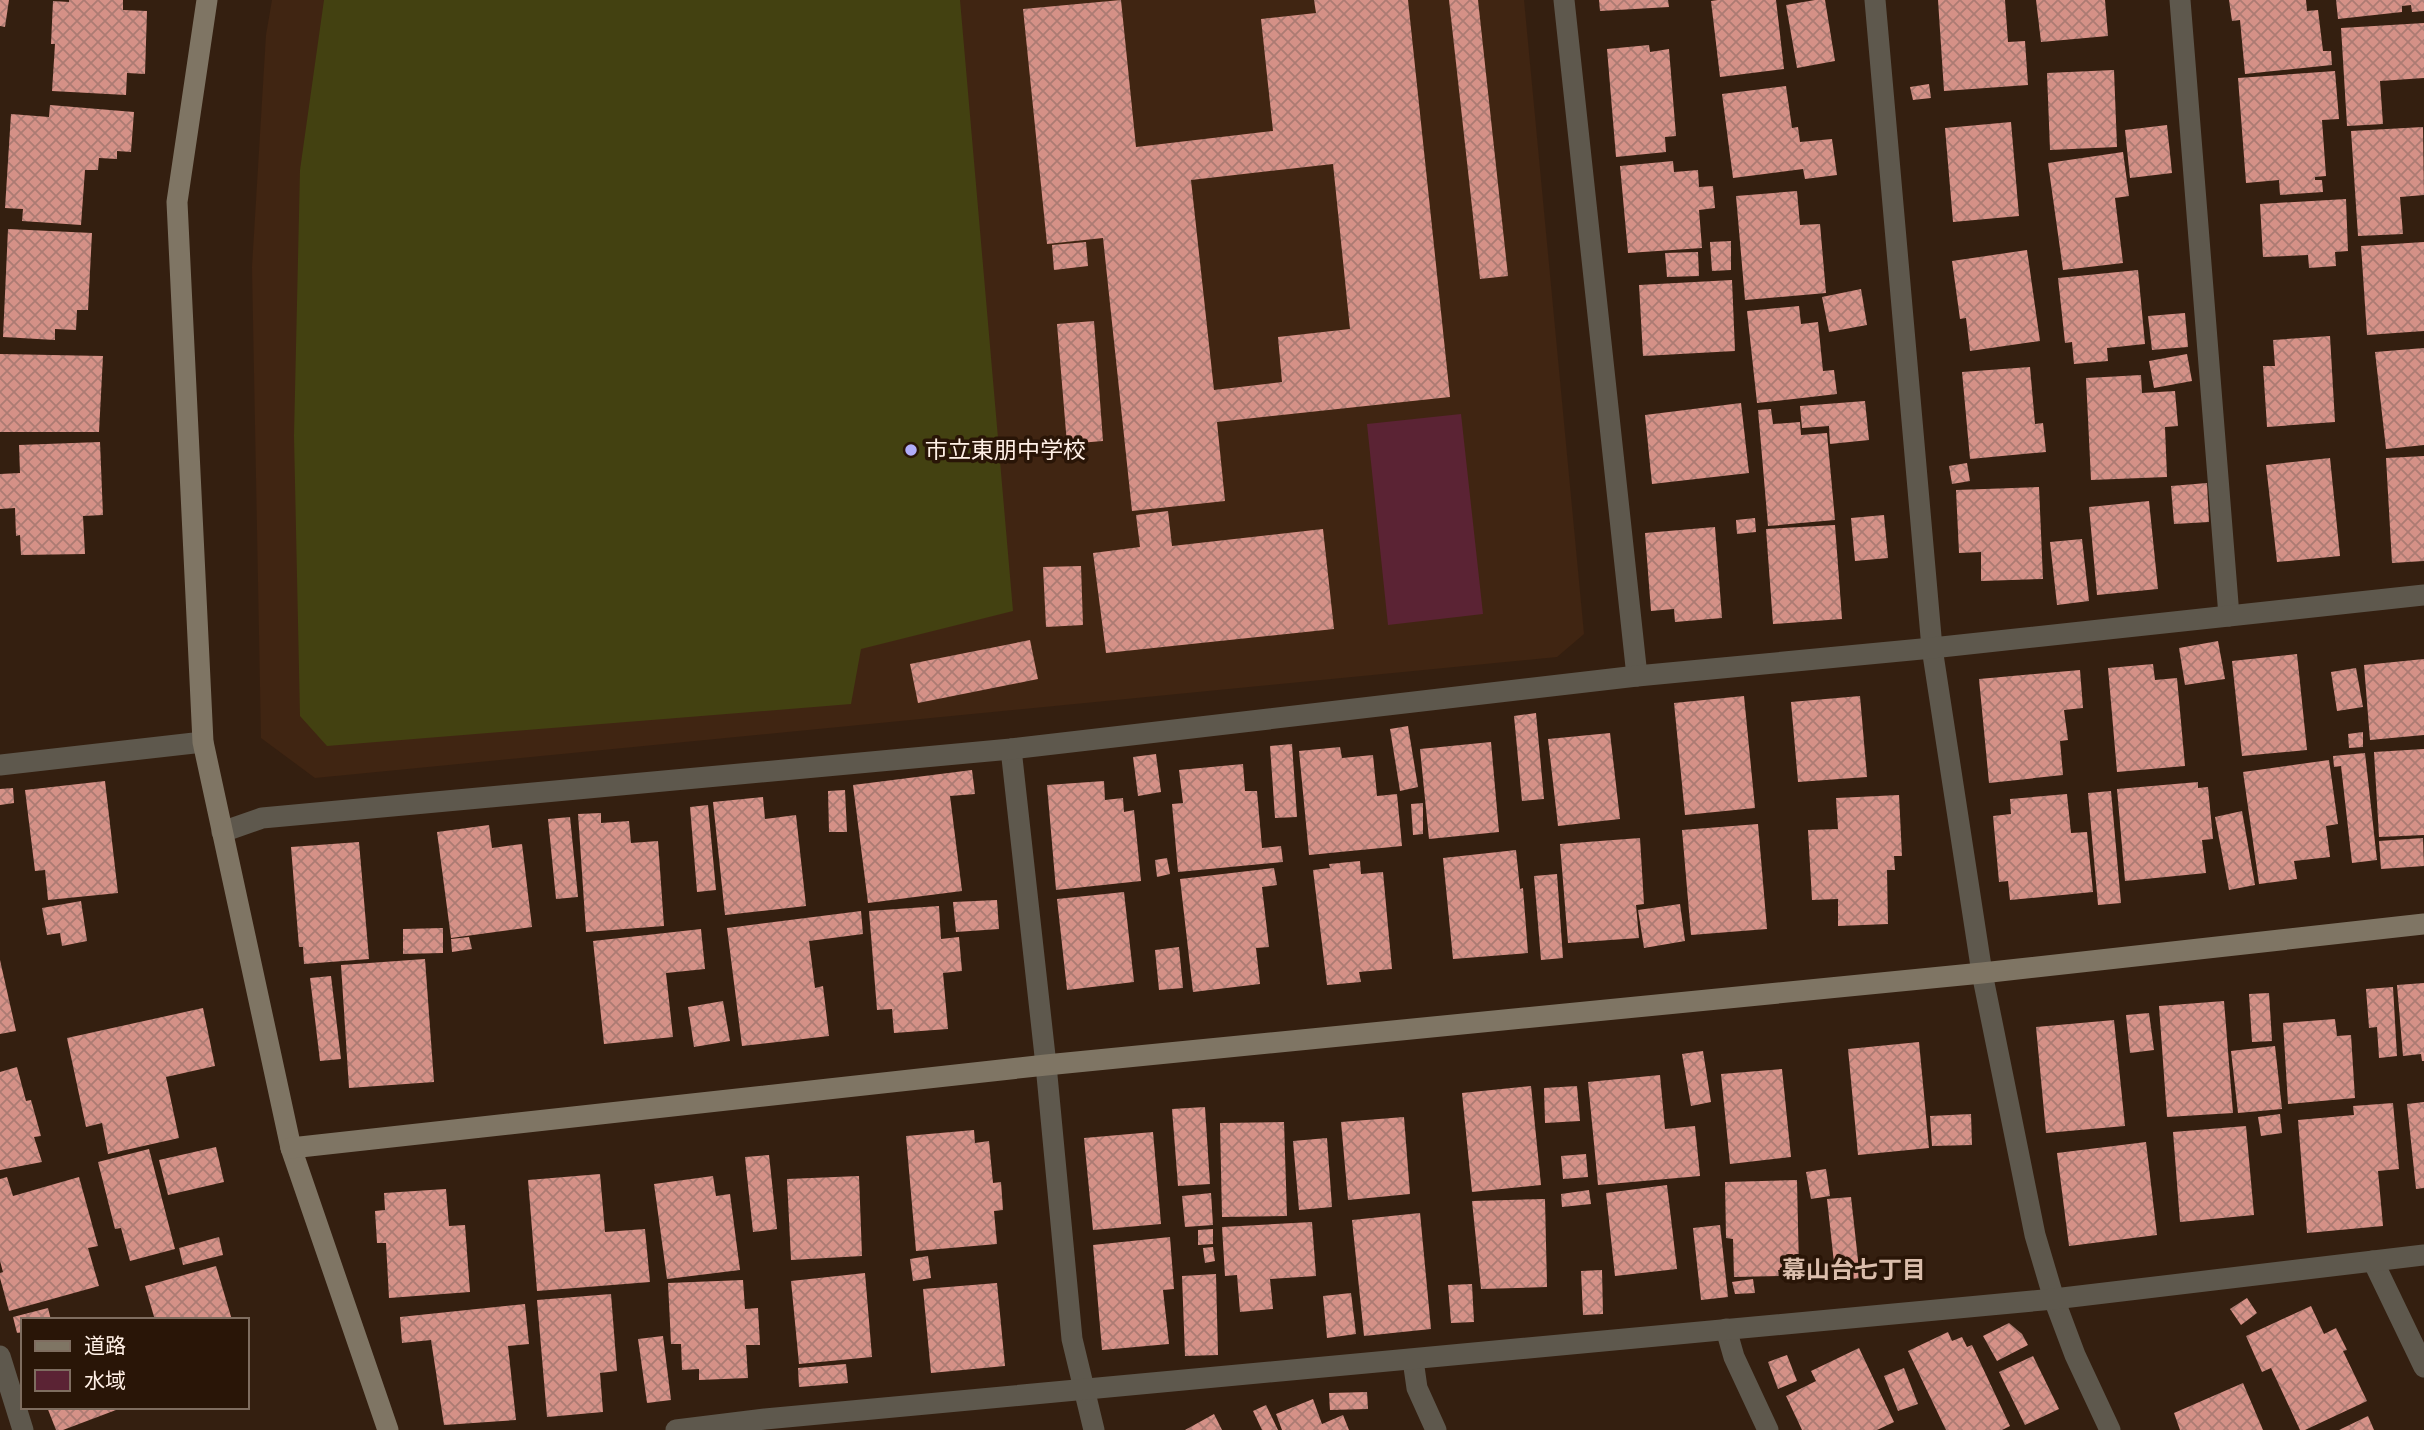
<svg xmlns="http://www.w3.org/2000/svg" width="2424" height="1430" font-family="'DejaVu Sans','Noto Sans JP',sans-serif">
<defs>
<pattern id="building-cross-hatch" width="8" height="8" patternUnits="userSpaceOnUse" patternTransform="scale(1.75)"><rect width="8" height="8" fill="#d59187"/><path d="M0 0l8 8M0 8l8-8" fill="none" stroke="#ac7b73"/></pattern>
</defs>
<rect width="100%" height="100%" fill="#341f10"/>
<!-- built -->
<path fill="#402512" d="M272 0H1524L1584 634 1557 657 315 778 261 738 252 267 266 35Z"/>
<!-- pitch -->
<path fill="#434111" d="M324 0H960L1013 611 861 649 851 704 327 746 300 716 294 436 300 170Z"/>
<!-- water -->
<path fill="#5b2334" d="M1461 414 1483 614 1388 625 1367 424Z"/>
<!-- building -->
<g fill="url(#building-cross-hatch)" fill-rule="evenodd">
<path d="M0 0H9L5 27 0 26Z"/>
<path d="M69 0H123V10L147 11 145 74 127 73 126 95 52 91 55 44H51L53 1 69 2Z"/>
<path d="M1121 0 1136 147 1273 131 1261 19 1316 13 1314 0H1408L1450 397 1217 422 1225 501 1132 511 1103 238 1047 244 1023 9ZM1333 164 1350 329 1278 337 1282 382 1214 390 1191 180Z"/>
<path d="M1449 0H1478L1508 276 1480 279Z"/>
<path d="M1599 0H1668L1669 7 1600 11Z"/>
<path d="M1718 0H1776L1784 69 1720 77 1711 1Z"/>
<path d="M1815 0H1825L1835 61 1797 68 1786 5Z"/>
<path d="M1938 0H2005L2008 42 2025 41 2028 85 1944 91Z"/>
<path d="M2036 0H2105L2108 36 2041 42Z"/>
<path d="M2229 0H2306L2307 11 2318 10 2323 51H2331L2332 65 2245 74 2240 20 2232 21Z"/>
<path d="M2336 0H2424V11L2412 12 2411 5 2402 6V12L2338 19Z"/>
<path d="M2424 23V78L2380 81 2383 124 2347 126 2341 28Z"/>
<path d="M1649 45 1650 52 1669 49 1676 136 1665 137 1666 152 1616 157 1607 49Z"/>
<path d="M2114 70 2117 147 2050 150 2047 73Z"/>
<path d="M2335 71 2339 119 2322 120 2326 176 2315 177V180H2322L2323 192 2280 195 2279 180 2246 183 2238 78Z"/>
<path d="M1929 84 1931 98 1913 100 1910 87Z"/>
<path d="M1786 86 1792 128 1798 127 1800 142 1832 139 1837 175 1805 179 1803 169 1733 178 1722 94Z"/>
<path d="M50 105 134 112 131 152 117 151V159L99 158 98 170H85L81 225 22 221 23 209 5 208 11 114 49 117Z"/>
<path d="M2011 122 2019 216 1953 222 1945 128Z"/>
<path d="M2167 125 2172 173 2130 178 2125 130Z"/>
<path d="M2423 127 2424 195 2400 197 2403 234 2358 236 2351 131Z"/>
<path d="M2123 152 2129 196 2115 198 2123 263 2063 270 2048 163Z"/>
<path d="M1673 161 1674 172 1698 170 1699 187 1713 186 1715 208 1699 210 1702 248 1628 253 1620 166Z"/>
<path d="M1797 191 1800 225 1820 224 1826 293 1745 300 1736 196Z"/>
<path d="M2346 199 2348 251 2335 252 2336 266 2309 268 2308 255 2263 257 2260 204Z"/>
<path d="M8 229 92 233 88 310H77L76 330 55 329V340L3 337Z"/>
<path d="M1731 241V270L1712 271 1710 242Z"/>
<path d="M1086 242 1088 266 1054 270 1052 245Z"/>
<path d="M2424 242V331L2367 335 2361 246Z"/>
<path d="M2027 250 2040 341 1970 351 1966 318 1960 319 1952 261Z"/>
<path d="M1698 252 1699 276 1667 277 1665 253Z"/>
<path d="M2138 270 2145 344 2107 348 2108 361 2074 364 2072 342 2065 343 2058 278Z"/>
<path d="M1732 280 1735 351 1643 356 1639 285Z"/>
<path d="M1861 289 1867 325 1829 332 1822 297Z"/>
<path d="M1799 306 1801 324 1818 322 1823 371 1834 370 1837 394 1757 403 1747 311Z"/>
<path d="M2185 313 2188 347 2152 350 2148 316Z"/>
<path d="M1094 321 1103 441 1067 444 1057 324Z"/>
<path d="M2330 336 2335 422 2267 427 2263 366H2275L2273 340Z"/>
<path d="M2424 348V445L2386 449 2375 352Z"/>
<path d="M0 354 103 356 99 432H0Z"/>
<path d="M2187 354 2192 381 2154 388 2149 361Z"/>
<path d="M2030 367 2035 424 2043 423 2046 452 1970 459 1962 372Z"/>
<path d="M2141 375 2142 393 2175 391 2178 426 2165 427 2167 477 2091 480 2086 378Z"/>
<path d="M1865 401 1869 440 1830 444 1829 426 1802 428 1800 406Z"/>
<path d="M1741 403 1749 473 1652 484 1645 415Z"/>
<path d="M1771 409 1773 424 1800 422 1801 435 1827 433 1835 520 1768 526 1758 410Z"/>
<path d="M100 442 103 515 83 516 85 554 21 555 20 535 16 536 15 508 0 509V474L20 473 19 445Z"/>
<path d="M2424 456V561L2392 563 2386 458Z"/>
<path d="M2330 458 2340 556 2277 562 2266 465Z"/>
<path d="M1967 463 1970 481 1952 484 1949 466Z"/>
<path d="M2207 483 2209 522 2174 524 2171 486Z"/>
<path d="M2039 487 2043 579 1981 581V552L1959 553 1956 490Z"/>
<path d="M2149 501 2158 589 2097 595 2089 507Z"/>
<path d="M1168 511 1172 546 1323 529 1334 629 1106 653 1093 553 1140 547 1136 515Z"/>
<path d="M1884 515 1888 558 1855 561 1851 518Z"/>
<path d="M1755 518 1756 532 1737 534 1736 520Z"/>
<path d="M1835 525 1842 619 1773 624 1766 529Z"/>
<path d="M1715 527 1722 618 1675 622 1674 609 1651 611 1645 533Z"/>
<path d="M2082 539 2089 601 2057 605 2050 542Z"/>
<path d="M1081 566 1083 625 1046 627 1043 567Z"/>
<path d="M1030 640 1038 679 918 703 910 664Z"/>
<path d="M2218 641 2225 679 2185 685 2179 648Z"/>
<path d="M2297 654 2307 750 2242 756 2232 661Z"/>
<path d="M2424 659V735L2370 740 2364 665Z"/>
<path d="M2153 664 2155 680 2177 678 2185 766 2117 772 2108 668Z"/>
<path d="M2356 668 2363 707 2337 711 2331 672Z"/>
<path d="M2080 670 2083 708 2064 710 2068 740 2060 741 2063 775 1989 783 1979 679Z"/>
<path d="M1744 696 1755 808 1685 815 1674 703Z"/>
<path d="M1860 696 1867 777 1798 782 1791 702Z"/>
<path d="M1536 713 1544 799 1522 801 1514 716Z"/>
<path d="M1408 726 1418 787 1400 791 1390 729Z"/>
<path d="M2363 732V747L2349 748 2348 734Z"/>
<path d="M1610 733 1620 819 1558 826 1548 739Z"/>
<path d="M1491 742 1499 832 1429 839 1420 749Z"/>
<path d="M1292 744 1297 817 1275 818 1270 746Z"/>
<path d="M1340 747 1342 758 1373 755 1377 796 1397 794 1402 846 1309 855 1299 751Z"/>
<path d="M2424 749V835L2379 837 2374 752Z"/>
<path d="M2365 753 2377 860 2352 863 2341 766 2334 767 2333 756Z"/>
<path d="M1156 754 1161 792 1138 796 1133 757Z"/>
<path d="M2329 760 2338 824 2326 826 2330 857 2294 861 2297 879 2259 884 2243 772Z"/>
<path d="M1243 764 1245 791H1257L1262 848 1281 846 1283 862 1178 872 1172 804 1183 803 1179 770Z"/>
<path d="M972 770 975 794 950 796 962 891 868 903 853 785Z"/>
<path d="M105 781 118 893 48 900 45 870 35 871 25 790Z"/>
<path d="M1104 781 1105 800 1123 798 1124 812 1134 810 1141 881 1056 890 1047 785Z"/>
<path d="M2198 782V788L2208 787 2213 839 2202 840 2206 873 2125 881 2117 789Z"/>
<path d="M13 788 14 803 0 805V789Z"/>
<path d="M845 790 847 832H829L828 791Z"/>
<path d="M2111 791 2121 903 2098 905 2088 793Z"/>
<path d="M2067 794 2071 833 2087 832 2093 892 2010 900 2008 881 1999 882 1993 816 2011 814 2010 799Z"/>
<path d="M1899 795 1902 856H1894L1895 870H1887L1888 924 1838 926V899L1812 900 1808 830 1838 829 1836 798Z"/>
<path d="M763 797 765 819 796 815 806 906 725 915 713 802Z"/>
<path d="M1423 803V834L1413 835 1411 804Z"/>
<path d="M708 805 716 890 697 892 690 807Z"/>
<path d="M2242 811 2255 885 2229 890 2215 817Z"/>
<path d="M601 813V823L629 821 631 843 658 841 664 926 586 932 578 814Z"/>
<path d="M570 817 578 897 556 899 548 819Z"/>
<path d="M1758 824 1767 929 1691 935 1682 830Z"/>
<path d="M489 825 492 848 522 844 532 927 451 938 437 832Z"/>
<path d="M1640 838 1644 904 1636 905 1639 938 1568 943 1560 844Z"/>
<path d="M2423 838 2424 866 2381 869 2379 841Z"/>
<path d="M359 842 369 959 304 964 303 947H299L291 847Z"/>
<path d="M1516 850 1520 889 1523 888 1528 953 1453 959 1443 858Z"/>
<path d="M1167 858 1170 874 1157 877 1155 860Z"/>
<path d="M1360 861 1361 874 1383 872 1392 969 1359 972 1361 982 1327 985 1313 870 1330 868 1329 864Z"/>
<path d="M1274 868 1277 885 1262 887 1269 947 1256 948 1260 984 1193 992 1180 879Z"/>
<path d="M1557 874 1563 958 1541 960 1534 876Z"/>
<path d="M1124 892 1134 982 1067 990 1057 899Z"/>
<path d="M997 900 999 929 956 932 953 902Z"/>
<path d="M81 901 87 941 62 946 60 933 47 935 42 908Z"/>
<path d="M1680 904 1685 941 1644 948 1638 910Z"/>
<path d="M939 906 941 939 959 937 962 971 943 973 948 1029 894 1033 892 1009 877 1010 869 911Z"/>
<path d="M861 911 863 934 809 941 815 988 823 986 829 1036 742 1046 727 928Z"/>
<path d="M443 928V953L403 954V929Z"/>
<path d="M701 929 705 969 666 973 673 1037 604 1044 593 941Z"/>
<path d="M469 937 472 949 452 952 451 939Z"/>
<path d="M1179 947 1183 988 1159 990 1155 950Z"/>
<path d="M425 959 434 1082 349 1088 341 965Z"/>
<path d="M0 960 16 1031 0 1034Z"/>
<path d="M331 976 341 1059 320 1061 310 978Z"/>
<path d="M2424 983V1061H2422L2421 1054 2403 1056 2397 985Z"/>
<path d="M2393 987 2397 1056 2379 1058 2377 1027 2369 1028 2366 989Z"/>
<path d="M2269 993 2272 1041 2252 1042 2249 994Z"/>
<path d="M723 1001 730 1041 694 1047 688 1007Z"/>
<path d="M2224 1001 2233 1113 2167 1117 2159 1006Z"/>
<path d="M203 1008 215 1066 166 1077 179 1138 108 1154 102 1123 86 1127 67 1038Z"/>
<path d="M2149 1013 2154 1050 2130 1053 2126 1015Z"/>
<path d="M2335 1019 2337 1036 2351 1035 2355 1098 2288 1104 2283 1023Z"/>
<path d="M2114 1020 2125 1126 2046 1133 2036 1027Z"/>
<path d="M1919 1042 1929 1148 1858 1155 1848 1049Z"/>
<path d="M2275 1046 2282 1109 2238 1113 2231 1051Z"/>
<path d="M1703 1051 1711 1102 1691 1106 1682 1054Z"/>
<path d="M17 1067 26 1101 31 1100 41 1136 34 1137 42 1162 0 1170V1072Z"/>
<path d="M1782 1069 1791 1157 1730 1164 1721 1074Z"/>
<path d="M1660 1075 1665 1129 1695 1126 1700 1176 1598 1185 1588 1082Z"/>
<path d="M1531 1086 1541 1185 1472 1192 1462 1093Z"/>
<path d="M1577 1086 1580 1121 1545 1123 1544 1088Z"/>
<path d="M2424 1102V1188L2416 1189 2407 1104Z"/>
<path d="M2393 1103 2399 1169 2378 1171 2383 1226 2307 1233 2298 1120 2354 1115 2353 1106Z"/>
<path d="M1205 1107 1210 1184 1178 1186 1172 1109Z"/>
<path d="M1971 1114 1972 1145 1932 1146 1930 1116Z"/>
<path d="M2280 1114 2282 1133 2261 1136 2258 1117Z"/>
<path d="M1404 1117 1410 1194 1348 1200 1341 1122Z"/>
<path d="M1284 1122 1287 1216 1222 1217 1220 1123Z"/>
<path d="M2246 1126 2254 1215 2180 1222 2173 1132Z"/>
<path d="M974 1130 975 1143 989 1141 993 1183 1001 1182 1003 1210 994 1211 997 1244 916 1251 906 1136Z"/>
<path d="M1153 1132 1161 1224 1093 1230 1084 1138Z"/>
<path d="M1327 1138 1332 1207 1299 1210 1293 1141Z"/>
<path d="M2146 1142 2157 1235 2069 1246 2057 1153Z"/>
<path d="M216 1147 224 1182 168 1195 159 1160Z"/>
<path d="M149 1149 175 1249 130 1261 121 1228 115 1229 98 1162Z"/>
<path d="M1586 1154 1588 1177 1563 1179 1561 1156Z"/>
<path d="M769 1155 777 1229 753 1232 745 1157Z"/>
<path d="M1826 1169 1830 1196 1811 1199 1806 1172Z"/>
<path d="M600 1174 605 1232 645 1229 650 1282 537 1291 528 1180Z"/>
<path d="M713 1176 716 1196 730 1194 740 1270 667 1279 654 1184Z"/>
<path d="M859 1176 862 1256 791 1260 787 1179Z"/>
<path d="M7 1177 13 1196 79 1177 98 1246 88 1248 99 1286 9 1311 0 1278V1273L3 1272 0 1261V1179Z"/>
<path d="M1797 1180 1799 1270H1778L1779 1276 1734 1277 1733 1239 1726 1238 1725 1182Z"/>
<path d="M1667 1185 1677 1269 1615 1276 1606 1193Z"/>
<path d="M446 1189 449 1226 465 1225 470 1292 389 1298 386 1243H377L375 1211 385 1210 384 1193Z"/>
<path d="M1589 1190 1591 1204 1562 1207 1561 1194Z"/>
<path d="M1211 1193 1213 1225 1185 1227 1182 1196Z"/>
<path d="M1851 1197 1860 1278 1836 1281 1827 1199Z"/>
<path d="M1545 1199 1547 1287 1481 1289 1472 1201Z"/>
<path d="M1420 1213 1431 1329 1364 1336 1352 1220Z"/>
<path d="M1312 1222 1316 1276 1270 1279 1273 1309 1240 1312 1237 1275 1225 1276 1222 1227Z"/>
<path d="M1720 1225 1728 1297 1701 1300 1693 1228Z"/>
<path d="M1213 1229V1244L1198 1245V1230Z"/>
<path d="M219 1237 223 1255 183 1265 179 1248Z"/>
<path d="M1170 1237 1174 1289 1163 1290 1169 1344 1102 1350 1093 1245Z"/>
<path d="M1213 1247 1215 1261 1205 1263 1203 1248Z"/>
<path d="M928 1256 931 1278 913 1281 910 1259Z"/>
<path d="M216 1266 232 1320H155L145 1286Z"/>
<path d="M1602 1270 1603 1314 1583 1315 1581 1271Z"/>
<path d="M865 1273 872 1357 799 1364 791 1281Z"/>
<path d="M1216 1274 1218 1355 1185 1356 1182 1276Z"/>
<path d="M1753 1279 1755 1293 1735 1294 1732 1282Z"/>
<path d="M743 1280 745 1309 758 1308 760 1345H746L748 1378 699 1380V1369L682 1370 681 1344H671L668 1283Z"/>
<path d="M997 1283 1005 1366 931 1373 923 1289Z"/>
<path d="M1472 1284 1474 1322 1451 1323 1448 1285Z"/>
<path d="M1351 1293 1356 1334 1327 1338 1323 1296Z"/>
<path d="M611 1294 617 1371 600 1373 603 1412 547 1417 537 1300Z"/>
<path d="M2247 1298 2257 1313 2241 1325 2230 1309Z"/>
<path d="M525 1304 529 1344 508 1346 516 1420 444 1425 431 1340 402 1343 400 1317Z"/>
<path d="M2311 1306 2324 1334 2336 1328 2347 1350 2343 1351 2367 1401 2305 1430H2300L2271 1368 2262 1372 2246 1336Z"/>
<path d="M48 1308 51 1320H23V1332L17 1333 13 1317Z"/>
<path d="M2009 1323 2022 1334 2028 1345 1997 1361 1983 1336Z"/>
<path d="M1948 1332 1952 1341 1962 1337 1967 1347 1972 1345 2010 1426 2002 1430H1946L1908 1351Z"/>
<path d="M663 1336 671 1400 647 1403 638 1339Z"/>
<path d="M1859 1348 1894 1422 1877 1430H1802L1786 1396 1816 1381 1811 1371Z"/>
<path d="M1787 1355 1797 1381 1778 1389 1768 1362Z"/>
<path d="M2033 1356 2059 1409 2025 1425 1999 1372Z"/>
<path d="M846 1364 848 1383 799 1387 798 1368Z"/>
<path d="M1904 1368 1918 1404 1898 1411 1884 1376Z"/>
<path d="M2243 1383 2263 1430H2180L2174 1413Z"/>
<path d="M1367 1392 1368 1409 1330 1410 1329 1393Z"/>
<path d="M1313 1399 1322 1424 1343 1415 1349 1430H1282L1276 1414Z"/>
<path d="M1266 1405 1278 1430H1262L1253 1411Z"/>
<path d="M47 1407H115L116 1410 63 1430H56Z"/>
<path d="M1214 1414 1222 1430H1185Z"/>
<path d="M2368 1416 2374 1430H2339Z"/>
</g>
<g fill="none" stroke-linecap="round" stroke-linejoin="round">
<!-- street -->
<g stroke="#5e584d" stroke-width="21">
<path d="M1564 0 1637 676"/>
<path d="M1875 0 1932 648 1982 973 2035 1235 2054 1299 2075 1355 2110 1430"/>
<path d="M2180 0 2229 616"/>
<path d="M1011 749 1046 1065 1072 1339 1094 1430"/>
<path d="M0 765 203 742"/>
<path d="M222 832 262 818 1011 749 1637 676 1932 648 2424 595"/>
<path d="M2373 1261 2424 1367"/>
<path d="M1726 1329 1734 1357 1768 1430"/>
<path d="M0 1356 23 1430"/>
<path d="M1413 1360 1417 1388 1436 1430"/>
<path d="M676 1430 765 1419 2054 1299 2424 1255"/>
</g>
<!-- secondary -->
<g stroke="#7f7564" stroke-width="21">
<path d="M207 0 177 202 203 742 291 1148 388 1430"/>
<path d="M291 1148 1046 1065 1982 973 2424 924"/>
</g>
</g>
<!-- markers -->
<circle fill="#b1adfa" stroke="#291507" stroke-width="2.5" cx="911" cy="450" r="7"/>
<g text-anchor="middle" stroke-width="7" stroke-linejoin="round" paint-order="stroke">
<!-- poi labels -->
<g font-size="23" fill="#fff0e6" stroke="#291507" text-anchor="start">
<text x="925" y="458">市立東朋中学校</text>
</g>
<!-- neighbourhood labels -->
<g font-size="24" font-weight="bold" fill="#dbbeac" stroke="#291507">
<text x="1854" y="1278">幕山台七丁目</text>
</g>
</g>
<!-- legend -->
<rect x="21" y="1318" width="228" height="91" fill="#291507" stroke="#7f6d60" stroke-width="2"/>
<rect x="35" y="1341" width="35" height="10" fill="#7f7564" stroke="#7f6d60" stroke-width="2"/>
<text x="84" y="1353" font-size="21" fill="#fff0e6">道路</text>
<rect x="35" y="1370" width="35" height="21" fill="#5b2334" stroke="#7f6d60" stroke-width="2"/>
<text x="84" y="1388" font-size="21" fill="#fff0e6">水域</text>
</svg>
